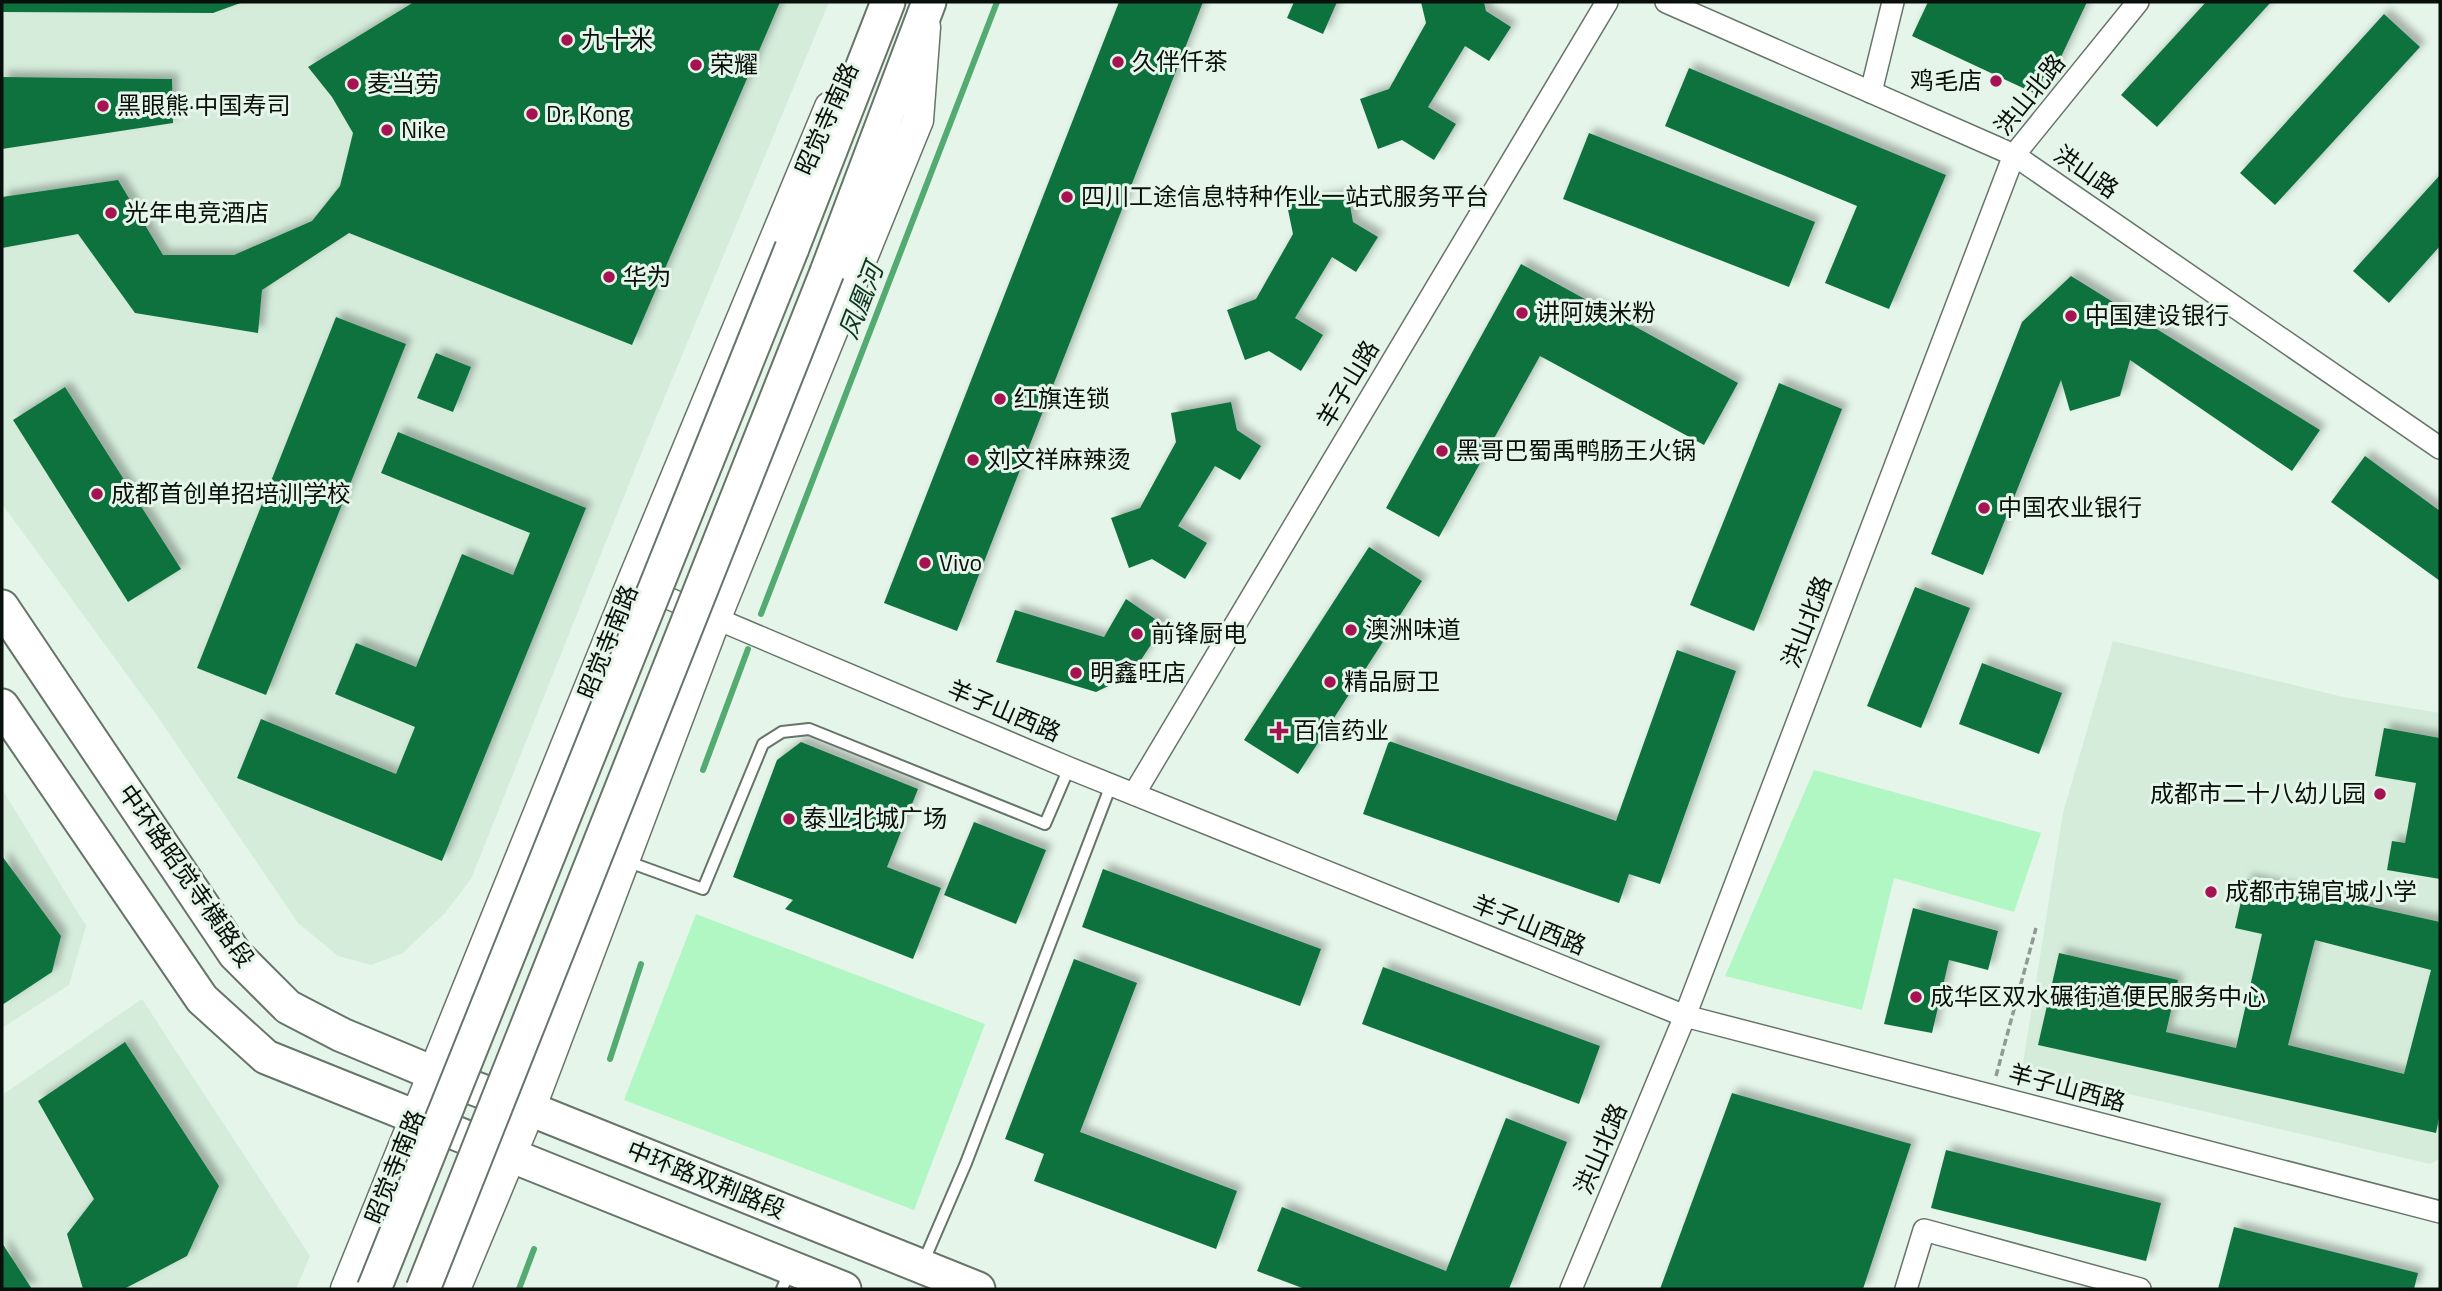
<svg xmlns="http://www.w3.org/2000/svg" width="2442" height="1291" font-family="'Titillium Web','Noto Sans SC',sans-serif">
<defs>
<filter id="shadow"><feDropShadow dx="6" dy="-6" stdDeviation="3.5" flood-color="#0004"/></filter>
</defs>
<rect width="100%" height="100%" fill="#e5f5e9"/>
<!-- built -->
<g fill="#d5ecdb">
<path d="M2 2H829L641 454 471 879 445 913 403 953 371 965 338 956 298 923 158 717 2 504Z"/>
<path d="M2113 641 2343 697 2440 713V1159L2430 1164 2022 1069 2063 813Z"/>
<path d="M2 789 86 926 69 985 2 1028Z"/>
<path d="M142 999 310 1256 296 1289H2V1095Z"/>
</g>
<!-- green -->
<g fill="#b0f7c4">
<path d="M1814 770 2041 833 2014 912 1894 878 1862 1010 1725 976Z"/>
<path d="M696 914 985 1024 914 1210 624 1100Z"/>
</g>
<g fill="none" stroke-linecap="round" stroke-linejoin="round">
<!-- stream -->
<g stroke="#54ab71" stroke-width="6">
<path d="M761 614 997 2"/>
<path d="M703 770 748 649"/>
<path d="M610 1059 641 964"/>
<path d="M519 1289 534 1249"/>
</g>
</g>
<!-- building -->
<g fill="#10723d" fill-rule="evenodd" filter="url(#shadow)">
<path d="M2 2H243L213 13 2 12Z"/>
<path d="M414 2H780L632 345 349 233 262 290 258 333 135 313 78 234 2 248V197L118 180 163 255H234L312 221 340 186 353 133 332 97 308 67Z"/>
<path d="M1119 2H1203L957 631 884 603Z"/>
<path d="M1294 2H1337L1323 34 1287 18Z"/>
<path d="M1421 2H1484L1486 11 1511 27 1489 61 1465 46 1428 107 1456 124 1434 160 1402 140 1378 149 1360 99 1389 89 1426 23Z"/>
<path d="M1928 2H2087L2042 97 1912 36Z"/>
<path d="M2206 2H2271L2157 127 2121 95Z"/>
<path d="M2384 14 2420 47 2275 205 2240 173Z"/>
<path d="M1689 68 1946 175 1889 309 1825 283 1857 206 1665 126Z"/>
<path d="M2 77 172 79 173 123 2 149Z"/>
<path d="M1589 133 1815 222 1789 287 1563 199Z"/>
<path d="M2440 175V246L2389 303 2353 271Z"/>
<path d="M1348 194 1353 222 1378 237 1356 272 1332 257 1295 318 1323 335 1301 371 1269 351 1245 360 1227 310 1256 299 1293 234 1287 205Z"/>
<path d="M1521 264 1738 383 1704 445 1540 356 1439 537 1386 508Z"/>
<path d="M2071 276 2320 430 2292 471 2130 360 2120 396 2070 411 2061 380 1983 575 1931 554 2022 322Z"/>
<path d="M336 317 406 344 266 695 197 668Z"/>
<path d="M436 353 471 367 453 412 417 398Z"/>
<path d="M1779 383 1842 409 1754 631 1690 605Z"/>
<path d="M65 387 181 569 128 602 13 420Z"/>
<path d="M1231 402 1237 430 1261 446 1240 480 1215 466 1178 526 1207 543 1185 579 1152 559 1129 568 1111 518 1140 508 1176 442 1171 413Z"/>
<path d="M398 432 586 508 442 861 237 778 261 719 396 774 415 727 335 694 356 643 416 667 462 554 513 575 530 533 381 473Z"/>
<path d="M2365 456 2440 511V581L2331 502Z"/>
<path d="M1369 547 1422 581 1298 774 1244 740Z"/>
<path d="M1915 587 1970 608 1921 728 1867 706Z"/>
<path d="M1126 599 1164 625 1131 675 1096 692 996 662 1015 610 1104 637Z"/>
<path d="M1677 650 1736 671 1660 884 1629 874 1619 903 1363 814 1389 741 1616 821Z"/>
<path d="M1982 663 2062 693 2039 754 1959 724Z"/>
<path d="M2384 728 2440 738V879L2387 870 2392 841 2405 843 2416 783 2375 776Z"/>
<path d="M801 742 918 789 887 867 941 888 913 959 785 909 793 900 733 877 777 760Z"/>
<path d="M974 822 1046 850 1016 924 944 895Z"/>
<path d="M2 856 61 936 52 972 2 1005Z"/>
<path d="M1103 869 1321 949 1300 1006 1082 927Z"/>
<path d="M2246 879 2440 922V1113L2436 1133 2038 1045 2059 953 2178 980 2166 1032 2236 1048 2262 934 2235 928ZM2315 940 2431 970 2404 1074 2288 1045Z"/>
<path d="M1913 908 1998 931 1988 970 1949 960 1932 1033 1884 1024Z"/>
<path d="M1074 959 1137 983 1080 1132 1237 1191 1216 1249 1034 1181 1044 1154 1005 1139Z"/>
<path d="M1383 967 1600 1046 1579 1104 1362 1024Z"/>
<path d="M125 1042 219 1186 187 1256 124 1289H83L67 1234 94 1199 38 1101Z"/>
<path d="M1732 1093 1911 1144 1863 1289H1660Z"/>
<path d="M1506 1118 1567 1142 1509 1289H1305L1257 1271 1282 1207 1446 1271Z"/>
<path d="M1946 1150 2161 1203 2146 1261 1931 1208Z"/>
<path d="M2234 1227 2418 1273 2414 1289H2218Z"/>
<path d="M2 1243 32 1289H2Z"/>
</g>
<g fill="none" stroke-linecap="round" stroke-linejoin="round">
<defs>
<g id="lane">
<path d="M626 861 703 889 763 744 782 732 809 729 1045 824 1069 768"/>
<path d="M923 1263 966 1163 1111 785"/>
<path d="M782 1289 790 1270"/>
</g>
<g id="street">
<path d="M1666 2 2014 155 2440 448"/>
<path d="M1871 92 1893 2"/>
<path d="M644 588 1069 768 1685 1016 2440 1212"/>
<path d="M1134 794 1607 2"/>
<path d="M1571 1289 1685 1016 2014 155 2138 2"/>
<path d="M1906 1289 1924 1230 2140 1289"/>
</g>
<g id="secondary">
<path d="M346 1289 632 583 830 107"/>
<path d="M455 1289 530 1109 716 617 918 120 925 27"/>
</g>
<g id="primary">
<path d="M792 248 888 2"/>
<path d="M827 272 929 2"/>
<path d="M2 607 235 954 288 1007 342 1035 433 1073 530 1109 978 1289"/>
<path d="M2 706 202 999 266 1057 844 1289"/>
</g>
</defs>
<!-- lane casing -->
<use href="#lane" stroke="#667469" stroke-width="14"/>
<!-- street casing -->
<use href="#street" stroke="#667469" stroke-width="24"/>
<!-- secondary casing -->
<use href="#secondary" stroke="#667469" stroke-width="33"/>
<!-- primary casing -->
<use href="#primary" stroke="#667469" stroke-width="37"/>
<!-- path -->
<path stroke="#8f9b92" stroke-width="3.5" stroke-dasharray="7 3.5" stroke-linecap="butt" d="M1996 1076 2036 928"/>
<!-- lane -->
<use href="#lane" stroke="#fff" stroke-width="10"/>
<!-- street -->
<use href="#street" stroke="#fff" stroke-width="21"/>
<!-- secondary -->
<use href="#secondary" stroke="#fff" stroke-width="30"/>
<!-- primary -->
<use href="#primary" stroke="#fff" stroke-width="33"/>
<defs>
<g id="primary-bridge">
<path d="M374 1289 792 248"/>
<path d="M423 1289 827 272"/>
</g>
</defs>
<!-- primary-bridge casing -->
<use href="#primary-bridge" stroke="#667469" stroke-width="37" stroke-linecap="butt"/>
<!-- primary-bridge -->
<use href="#primary-bridge" stroke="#fff" stroke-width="33"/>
</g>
<!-- markers -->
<g fill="#a51352" stroke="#e5f5e9" stroke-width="2.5">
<circle cx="567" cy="40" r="7"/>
<circle cx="1118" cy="62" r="7"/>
<circle cx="696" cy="65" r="7"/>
<circle cx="1996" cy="81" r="7"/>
<circle cx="353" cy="84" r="7"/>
<circle cx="103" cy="106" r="7"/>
<circle cx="532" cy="114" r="7"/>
<circle cx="387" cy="130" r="7"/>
<circle cx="1067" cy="197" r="7"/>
<circle cx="111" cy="213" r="7"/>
<circle cx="609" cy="277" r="7"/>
<circle cx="1522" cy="313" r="7"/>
<circle cx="2071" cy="316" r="7"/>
<circle cx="1000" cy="399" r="7"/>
<circle cx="1442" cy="451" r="7"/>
<circle cx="973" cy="460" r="7"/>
<circle cx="97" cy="494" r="7"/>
<circle cx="1984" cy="508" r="7"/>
<circle cx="925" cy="563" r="7"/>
<circle cx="1351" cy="630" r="7"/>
<circle cx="1137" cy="634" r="7"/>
<circle cx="1076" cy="673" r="7"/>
<circle cx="1330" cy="682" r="7"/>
<path d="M1275.5 720.5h7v7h7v7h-7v7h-7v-7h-7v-7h7z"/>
<circle cx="2380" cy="794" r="7"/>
<circle cx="789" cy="819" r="7"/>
<circle cx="2211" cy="892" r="7"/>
<circle cx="1916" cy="997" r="7"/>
</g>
<g text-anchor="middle" stroke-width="6" stroke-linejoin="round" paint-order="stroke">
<!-- poi labels -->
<g font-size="24" fill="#090f0b" stroke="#e5f5e9" text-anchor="start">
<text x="581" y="48">九十米</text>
<text x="1132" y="70">久伴仟茶</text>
<text x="710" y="73">荣耀</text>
<text x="1982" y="89" text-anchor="end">鸡毛店</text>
<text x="367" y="92">麦当劳</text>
<text x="117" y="114">黑眼熊·中国寿司</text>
<text x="546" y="122">Dr. Kong</text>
<text x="401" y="138">Nike</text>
<text x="1081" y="205">四川工途信息特种作业一站式服务平台</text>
<text x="125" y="221">光年电竞酒店</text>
<text x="623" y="285">华为</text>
<text x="1536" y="321">讲阿姨米粉</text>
<text x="2085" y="324">中国建设银行</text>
<text x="1014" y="407">红旗连锁</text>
<text x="1456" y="459">黑哥巴蜀禹鸭肠王火锅</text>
<text x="987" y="468">刘文祥麻辣烫</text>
<text x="111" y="502">成都首创单招培训学校</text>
<text x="1998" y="516">中国农业银行</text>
<text x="939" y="571">Vivo</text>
<text x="1365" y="638">澳洲味道</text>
<text x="1151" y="642">前锋厨电</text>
<text x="1090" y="681">明鑫旺店</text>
<text x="1344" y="690">精品厨卫</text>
<text x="1293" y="739">百信药业</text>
<text x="2366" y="802" text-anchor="end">成都市二十八幼儿园</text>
<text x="803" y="827">泰业北城广场</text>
<text x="2225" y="900">成都市锦官城小学</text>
<text x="1930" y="1005">成华区双水碾街道便民服务中心</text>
</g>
<!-- street labels -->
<g font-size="24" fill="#090f0b" stroke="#e5f5e9">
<text transform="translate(2030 95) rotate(-51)" y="8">洪山北路</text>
<text transform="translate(827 119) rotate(-66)" y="8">昭觉寺南路</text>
<text transform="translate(2086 172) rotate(35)" y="8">洪山路</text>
<text transform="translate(1348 384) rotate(-59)" y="8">羊子山路</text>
<text transform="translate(1807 622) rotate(-69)" y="8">洪山北路</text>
<text transform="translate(608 642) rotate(-68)" y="8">昭觉寺南路</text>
<text transform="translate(1004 711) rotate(23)" y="8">羊子山西路</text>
<text transform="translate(186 876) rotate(55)" y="8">中环路昭觉寺横路段</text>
<text transform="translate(1529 925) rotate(22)" y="8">羊子山西路</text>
<text transform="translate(2067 1088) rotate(15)" y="8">羊子山西路</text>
<text transform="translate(1601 1149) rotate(-67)" y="8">洪山北路</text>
<text transform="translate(395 1167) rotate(-68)" y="8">昭觉寺南路</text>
<text transform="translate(706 1180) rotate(22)" y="8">中环路双荆路段</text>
</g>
<!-- water labels -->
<g font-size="26" font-style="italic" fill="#10351e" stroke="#e5f5e9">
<text transform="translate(861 301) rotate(-69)" y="9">凤凰河</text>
</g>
</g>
<!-- border -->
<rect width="2442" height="1291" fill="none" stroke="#090f0b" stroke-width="7"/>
</svg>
